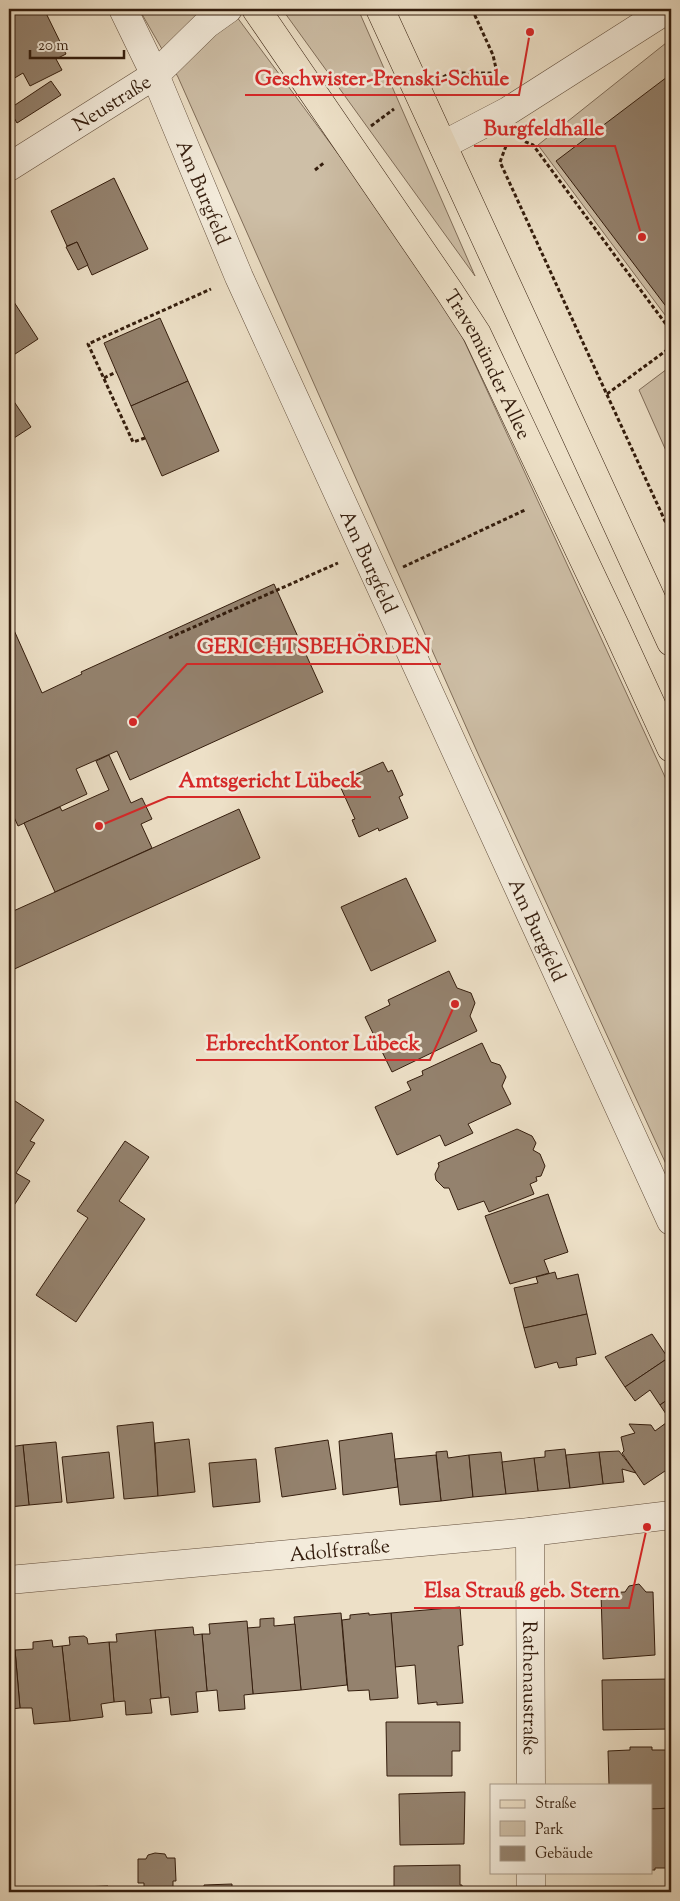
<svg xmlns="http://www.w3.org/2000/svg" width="680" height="1901" font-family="'Sorts Mill Goudy',serif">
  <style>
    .green { fill: #cebfa7; stroke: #816e5a }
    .building { fill: #94826e; stroke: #341d0d }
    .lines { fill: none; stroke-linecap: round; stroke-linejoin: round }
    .minor-casing { stroke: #624e3c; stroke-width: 29 }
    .major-casing { stroke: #341d0d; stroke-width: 29 }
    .path { stroke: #341d0d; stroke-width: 3; stroke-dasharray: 4 2.5; stroke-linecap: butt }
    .minor { stroke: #f3ebdb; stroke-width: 28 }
    .major { stroke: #ede0c7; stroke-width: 28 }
    .labels { text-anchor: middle; stroke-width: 5; stroke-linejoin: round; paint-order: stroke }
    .street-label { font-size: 20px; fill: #341d0d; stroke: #f3ebdb }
    .leader { fill: none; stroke: #d62828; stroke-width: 2 }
    .callout-dot { fill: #d62828; stroke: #f3ebdb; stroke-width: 2 }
    .callout-label { font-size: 21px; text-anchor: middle; font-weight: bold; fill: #d62828; stroke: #f3ebdb; stroke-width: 5; stroke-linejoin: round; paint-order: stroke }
  </style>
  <rect width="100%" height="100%" fill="#ede0c7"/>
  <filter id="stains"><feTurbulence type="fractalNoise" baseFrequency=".004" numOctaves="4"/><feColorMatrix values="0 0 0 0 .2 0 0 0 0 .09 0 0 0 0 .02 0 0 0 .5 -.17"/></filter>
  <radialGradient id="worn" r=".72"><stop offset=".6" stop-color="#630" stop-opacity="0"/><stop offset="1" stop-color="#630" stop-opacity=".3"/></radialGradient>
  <g class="green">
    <polygon points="139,9 231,9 444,297 671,790 671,1175 479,756 178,77"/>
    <polygon points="282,9 358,9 475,276"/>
    <polygon points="671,39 671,323 538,145"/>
    <polygon points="671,366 671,462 639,390"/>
  </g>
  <g class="building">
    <polygon points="9,9 44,9 66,54 56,59 62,70 30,86 23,73 13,79 9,70"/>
    <polygon points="671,74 671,313 556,161"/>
    <polygon points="51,81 61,95 17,123 9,109"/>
    <polygon points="114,178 148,249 92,275 77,242 67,246 51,211"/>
    <polygon points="77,242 88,265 78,270 66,247"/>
    <polygon points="12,299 38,339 9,358 9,302"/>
    <polygon points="160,318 188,381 131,406 104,343"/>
    <polygon points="188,381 219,451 162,476 131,406"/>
    <polygon points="9,394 31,427 14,438 9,430"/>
    <polygon points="274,584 323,692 130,780 117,751 76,769 87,794 18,826 9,806 9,619 42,693 82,674 81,672"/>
    <polygon points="109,755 131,803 142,798 152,819 141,824 152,848 55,892 24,823 60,807 62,811 109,790 96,761"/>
    <polygon points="383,762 388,772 392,770 403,795 399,797 408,818 379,831 378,828 359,837 352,820 355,819 340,786 355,778 354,775"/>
    <polygon points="239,809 260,858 10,971 9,913"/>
    <polygon points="406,878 436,941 371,971 341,907"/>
    <polygon points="449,971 457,988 471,993 475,1003 470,1016 477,1031 392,1072 365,1017 390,1005 388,1000"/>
    <polygon points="482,1043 491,1062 500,1065 506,1077 502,1086 511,1104 468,1124 473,1133 445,1146 440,1135 397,1155 375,1107 411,1090 407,1082 423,1075 422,1071"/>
    <polygon points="9,1097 44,1120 30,1141 35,1143 16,1173 30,1181 9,1213"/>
    <polygon points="517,1129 532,1136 536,1143 533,1150 540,1154 545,1166 541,1176 536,1177 537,1181 530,1184 534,1194 489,1212 484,1201 458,1210 449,1188 444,1188 436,1180 435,1174 439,1166 438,1163"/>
    <polygon points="125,1141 149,1157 119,1201 145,1219 76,1322 36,1295 88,1218 77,1211"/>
    <polygon points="548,1194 568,1252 544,1260 549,1273 510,1284 485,1216"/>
    <polygon points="555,1272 557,1279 578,1274 587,1314 524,1328 514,1288 538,1283 536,1277"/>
    <polygon points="587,1314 596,1354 576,1358 577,1365 559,1368 557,1362 535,1368 524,1328"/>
    <polygon points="652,1334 668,1358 625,1387 605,1357"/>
    <polygon points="671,1356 671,1397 660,1405 650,1390 635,1401 625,1387"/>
    <polygon points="671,1397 671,1467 644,1485 622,1453 624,1451 621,1437 635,1433 629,1424 651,1425 655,1431 670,1420 660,1405"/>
    <polygon points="153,1422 158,1496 124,1499 117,1426"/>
    <polygon points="392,1433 398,1487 343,1495 339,1441"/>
    <polygon points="189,1439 195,1492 158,1496 155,1443"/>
    <polygon points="328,1440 336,1489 282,1497 275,1448"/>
    <polygon points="56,1442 62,1502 29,1505 23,1445"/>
    <polygon points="23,1445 29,1505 9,1507 9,1447"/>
    <polygon points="565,1449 570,1488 538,1491 534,1458 545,1457 545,1451"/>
    <polygon points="447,1451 448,1458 469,1455 473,1497 441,1501 436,1452"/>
    <polygon points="619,1451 636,1473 622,1469 624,1482 603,1484 599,1452"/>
    <polygon points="109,1452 114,1498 67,1503 62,1457"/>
    <polygon points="501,1452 506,1494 473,1497 469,1455"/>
    <polygon points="599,1452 603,1484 570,1488 566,1455"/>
    <polygon points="436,1455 441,1501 400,1505 395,1459"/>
    <polygon points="534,1458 538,1491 506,1494 502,1462"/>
    <polygon points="256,1459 260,1502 213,1507 209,1463"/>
    <polygon points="639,1584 646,1592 653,1592 655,1655 603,1659 601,1593 625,1592 629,1586"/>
    <polygon points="460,1607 463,1645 458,1646 463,1703 437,1705 437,1702 418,1704 415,1665 395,1667 391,1613"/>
    <polygon points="341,1613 347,1685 301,1690 294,1617"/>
    <polygon points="369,1613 369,1615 391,1613 398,1698 370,1700 369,1690 348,1691 342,1620 350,1619 350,1615"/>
    <polygon points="274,1618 274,1626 295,1624 301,1690 253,1694 247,1628 260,1627 260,1619"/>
    <polygon points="247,1621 253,1694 244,1695 245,1709 219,1711 217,1690 207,1691 202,1634 210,1634 209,1624"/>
    <polygon points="193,1627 194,1635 202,1634 207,1691 196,1692 198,1712 171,1715 169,1697 161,1698 155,1630"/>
    <polygon points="155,1630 161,1698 150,1699 152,1713 126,1715 125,1701 114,1702 109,1642 117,1642 116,1634"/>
    <polygon points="84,1636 87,1638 88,1644 109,1642 114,1702 101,1704 103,1717 70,1721 62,1646 70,1645 69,1637"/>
    <polygon points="52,1640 53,1647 62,1646 70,1721 34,1724 32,1708 20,1708 15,1650 33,1649 33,1642"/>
    <polygon points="15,1650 20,1708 11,1709 12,1728 9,1728 9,1651"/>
    <polygon points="671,1679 671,1729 603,1730 602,1680"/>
    <polygon points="386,1722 460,1722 460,1751 452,1751 452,1776 387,1776"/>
    <polygon points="630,1747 652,1747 652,1750 671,1750 671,1808 651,1809 651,1785 609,1785 608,1751 630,1750"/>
    <polygon points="465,1792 464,1844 400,1845 399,1794"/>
    <polygon points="671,1808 671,1868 655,1868 655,1870 651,1870 651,1809"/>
    <polygon points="155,1853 165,1854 167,1858 175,1858 176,1881 173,1881 173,1892 144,1892 144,1883 138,1883 138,1859 146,1859 148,1855"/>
    <polygon points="460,1865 460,1885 462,1885 463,1892 394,1892 394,1866"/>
    <polygon points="232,1884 232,1892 204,1892 204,1885"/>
    <polygon points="108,1886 108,1892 81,1892 81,1887"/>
    <polygon points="671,1887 671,1892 608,1892 608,1888"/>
  </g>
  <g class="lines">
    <defs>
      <g id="minor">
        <path id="s1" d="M123,9L155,75L239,277L671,1221"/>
        <polyline points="443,145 508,111 668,9"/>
        <path id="s2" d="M9,167L155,75L207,24L228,9"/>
        <path id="s3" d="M530,1532L531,1785"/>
        <path id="s4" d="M9,1580L530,1532L671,1515"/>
        <polyline points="531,1872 531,1892"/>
      </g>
      <g id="major">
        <path id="s5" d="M256,9L449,291L477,334L616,628L671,748"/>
        <polyline points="380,9 671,642"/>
      </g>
    </defs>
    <use href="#minor" class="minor-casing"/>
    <use href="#major" class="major-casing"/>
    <g class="path">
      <polyline points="472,9 493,55 499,82"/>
      <polyline points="443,77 451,73 497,73"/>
      <polyline points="371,126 394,109"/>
      <polyline points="519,139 533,145 671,331"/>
      <polyline points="506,146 500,162 671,534"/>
      <polyline points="315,170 325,162"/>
      <polyline points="104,378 116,372"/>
      <polyline points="607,394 671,347"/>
      <polyline points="145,438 133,442 88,344 211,289"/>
      <polyline points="403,567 525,510"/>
      <polyline points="169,638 338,563"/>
    </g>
    <use href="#minor" class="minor"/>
    <use href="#major" class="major"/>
  </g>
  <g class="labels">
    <g class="street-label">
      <text dy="7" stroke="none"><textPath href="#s2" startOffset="121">Neustraße</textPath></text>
      <text dy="7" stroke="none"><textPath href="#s1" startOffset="200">Am Burgfeld</textPath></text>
      <text dy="7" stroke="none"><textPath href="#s5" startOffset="425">Travemünder Allee</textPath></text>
      <text dy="7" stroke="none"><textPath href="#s1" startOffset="605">Am Burgfeld</textPath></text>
      <text dy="7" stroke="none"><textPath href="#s1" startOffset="1010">Am Burgfeld</textPath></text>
      <text dy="7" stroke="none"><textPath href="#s4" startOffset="332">Adolfstraße</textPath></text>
      <text dy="7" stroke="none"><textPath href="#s3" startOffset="156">Rathenaustraße</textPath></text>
    </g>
  </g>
  <path class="leader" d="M530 32L519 95H245M642 237L615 146H474M133 722L187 664H441M99 826L168 797H371M455 1004L430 1060H196M647 1527L629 1608H414"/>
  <g class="callout-dot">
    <circle cx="530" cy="32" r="5"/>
    <circle cx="642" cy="237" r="5"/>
    <circle cx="133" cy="722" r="5"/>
    <circle cx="99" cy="826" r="5"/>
    <circle cx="455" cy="1004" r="5"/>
    <circle cx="647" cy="1527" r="5"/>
  </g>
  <g class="callout-label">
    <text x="382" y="85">Geschwister-Prenski-Schule</text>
    <text x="544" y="135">Burgfeldhalle</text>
    <text x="314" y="653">GERICHTSBEHÖRDEN</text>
    <text x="270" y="787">Amtsgericht Lübeck</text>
    <text x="313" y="1050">ErbrechtKontor Lübeck</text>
    <text x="522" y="1597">Elsa Strauß geb. Stern</text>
  </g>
  <rect width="680" height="1901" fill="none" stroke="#ede0c7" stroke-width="30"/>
  <rect x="10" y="10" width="660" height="1881" fill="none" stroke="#341d0d" stroke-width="2.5"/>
  <rect x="15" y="15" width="650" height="1871" fill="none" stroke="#341d0d"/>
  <rect x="490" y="1784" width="162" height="90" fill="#f3ebdb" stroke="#a79989"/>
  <rect x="500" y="1800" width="25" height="8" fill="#ede0c7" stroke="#a79989"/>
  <text x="535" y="1808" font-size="15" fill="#341d0d">Straße</text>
  <rect x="500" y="1821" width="25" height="15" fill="#cebfa7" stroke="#a79989"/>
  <text x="535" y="1834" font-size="15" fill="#341d0d">Park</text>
  <rect x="500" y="1846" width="25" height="15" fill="#94826e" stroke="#a79989"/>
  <text x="535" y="1858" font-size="15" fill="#341d0d">Gebäude</text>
  <path d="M30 50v8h94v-8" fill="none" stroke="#341d0d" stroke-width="2.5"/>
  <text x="38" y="50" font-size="15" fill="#341d0d" stroke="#f3ebdb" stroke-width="4" paint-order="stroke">20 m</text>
  <rect width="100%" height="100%" filter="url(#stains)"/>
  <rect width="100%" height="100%" fill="url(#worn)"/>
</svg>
